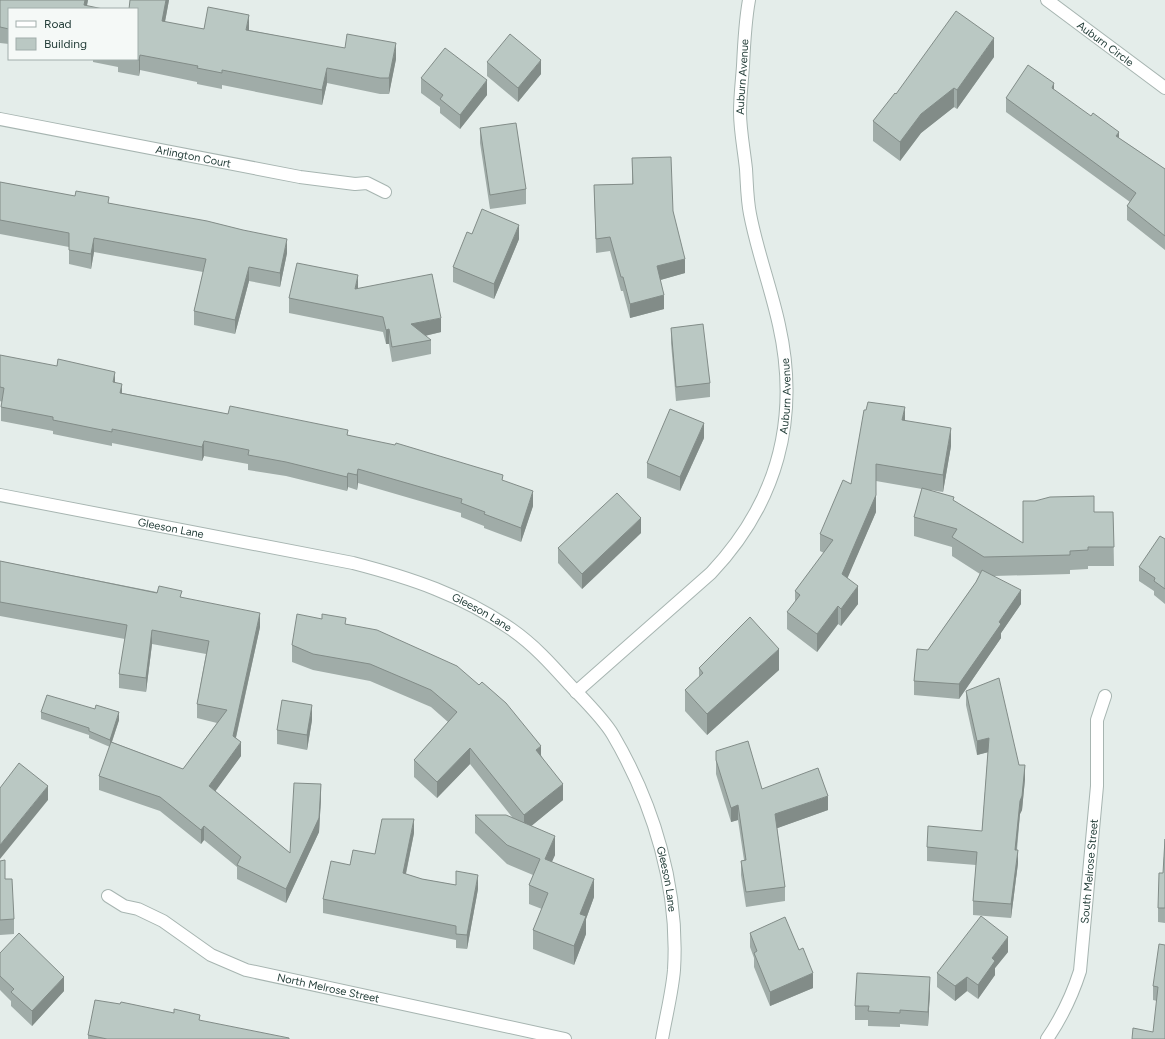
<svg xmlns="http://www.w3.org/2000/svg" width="1165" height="1039" font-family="Figtree,sans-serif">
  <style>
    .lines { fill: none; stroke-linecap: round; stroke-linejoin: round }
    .street-casing { stroke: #a7b5b1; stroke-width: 14 }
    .street { stroke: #fff; stroke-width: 12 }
    .wall { fill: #a0aca8 }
    .shaded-wall { fill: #828c88 }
    .building { fill: #bac8c3; stroke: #828c88 }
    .labels { text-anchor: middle; stroke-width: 3.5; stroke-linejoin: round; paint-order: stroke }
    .street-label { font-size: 11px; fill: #243e39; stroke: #f5f9f7 }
  </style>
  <rect width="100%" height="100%" fill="#e4edea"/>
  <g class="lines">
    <defs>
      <g id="street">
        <path id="s1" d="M1047,0L1165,88"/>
        <path id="s2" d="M0,119L300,177L355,184L367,183L385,192"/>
        <path id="s3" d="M0,495L353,563C411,578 462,595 511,629C534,645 551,664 569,684C583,699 603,718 613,735C654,805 679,888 674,970C672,993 666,1016 662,1039"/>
        <path id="s4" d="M576,692L711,573C777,503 800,419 779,325C771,288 757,251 750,214C747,199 747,184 746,169C744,150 740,130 740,112C740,96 742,81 743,66C744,44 745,22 749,0"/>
        <path id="s5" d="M108,896L124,906L138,909L163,921L211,955L246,970L565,1039"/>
        <path id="s6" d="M1047,1039C1062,1017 1072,996 1080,971L1097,786V720L1105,696"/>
      </g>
    </defs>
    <use href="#street" class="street-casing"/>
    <use href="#street" class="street"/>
  </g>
  <g class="wall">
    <polygon points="0,0 88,0 87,6 9,9 9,44 0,43"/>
    <polygon points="130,0 169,0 165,22 204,29 249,30 396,59 389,94 380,94 327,83 322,105 222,85 222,89 197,84 197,82 140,70 139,76 118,72 118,67 93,62 93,60 90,59 137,59"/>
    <polygon points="994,57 957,109 954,107 921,133 900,161 873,141 873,121 896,94"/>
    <polygon points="487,62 541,74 518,102 487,76"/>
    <polygon points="421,78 487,95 460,129 440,113 440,107 421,93"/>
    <polygon points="1054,90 1119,138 1165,169 1165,250 1127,220 1127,206 1130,202 1006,112 1006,98"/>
    <polygon points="480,128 526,189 526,204 490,209 480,143"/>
    <polygon points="632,158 673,211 685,273 660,280 664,309 630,318 623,291 621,291 610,251 596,253 594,185 632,184"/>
    <polygon points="0,182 109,203 287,253 280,287 249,281 235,334 194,325 194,311 203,272 94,252 91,269 69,264 69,247 0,234"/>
    <polygon points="472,234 519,239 494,299 453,282 453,267"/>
    <polygon points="358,289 441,332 425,336 431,340 431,354 392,362 389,344 386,344 383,332 289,313 289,298"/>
    <polygon points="671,328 710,383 710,397 676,401 671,343"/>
    <polygon points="0,355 115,383 122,393 228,414 348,435 503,481 533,506 521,542 484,528 484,526 461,517 461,513 358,483 357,490 348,487 347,491 286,476 248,470 248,464 204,456 202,461 112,443 112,446 53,434 53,431 1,421 1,407 2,402 0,401"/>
    <polygon points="905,421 951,446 943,492 930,490 954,501 1023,543 1094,512 1113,512 1114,566 1088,566 1088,569 1070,570 1070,574 994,576 1021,604 1001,633 1001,638 959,699 914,695 914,681 928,650 976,582 980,574 952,556 952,547 914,536 914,517 922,489 876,481 876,512 847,578 858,604 841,626 838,624 817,652 787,629 787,612 795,602 795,591 824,553 820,551 820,534 851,484"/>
    <polygon points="704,438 680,491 647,478 647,463"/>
    <polygon points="641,533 582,589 558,563 558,548"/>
    <polygon points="1165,539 1165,604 1154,595 1154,591 1139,581 1139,567"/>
    <polygon points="0,561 182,597 260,627 236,738 241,756 215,791 290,853 321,798 319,832 286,903 237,879 237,867 204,840 201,844 160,811 99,790 99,776 110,747 89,738 89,735 41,719 41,712 119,720 112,742 183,769 217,723 197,718 197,704 206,654 152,644 146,692 119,688 119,674 125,639 0,616"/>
    <polygon points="346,624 541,755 563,800 531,826 555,855 551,862 594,897 586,919 586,934 574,965 533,949 533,930 542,909 529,904 529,885 533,875 507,864 475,833 475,815 512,817 470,764 437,798 414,777 414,760 448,722 431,707 370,681 313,670 292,662 292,645"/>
    <polygon points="699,668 779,670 707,735 685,711 685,690 699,677"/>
    <polygon points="966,691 1019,765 1025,779 1022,810 1020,814 1017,850 1018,863 1011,918 973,915 973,901 976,865 927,861 927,847 982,831 988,752 977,755 966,705"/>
    <polygon points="312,720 307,750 277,744 277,730"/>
    <polygon points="716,751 762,789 828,810 777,828 785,887 785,901 746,907 741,875 741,861 744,860 738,820 731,822 716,774"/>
    <polygon points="414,833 406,874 422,879 478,889 467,949 456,948 456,940 323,913 323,899 350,865 375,854"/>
    <polygon points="1165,839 1165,923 1158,922 1158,908 1163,873"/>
    <polygon points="0,861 14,919 14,934 0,935"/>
    <polygon points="750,933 813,988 770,1006 754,967 754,958 750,947"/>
    <polygon points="1165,945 1157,1001 1153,1000 1153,986"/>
    <polygon points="1008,952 995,968 995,975 978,999 967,991 955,1001 937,987 937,973"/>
    <polygon points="0,953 64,991 32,1026 11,1006 11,1001 0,990"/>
    <polygon points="930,991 928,1026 900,1024 900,1027 868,1026 868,1020 855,1020 855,1006"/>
    <polygon points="120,1004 200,1021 289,1039 88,1039 88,1035"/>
  </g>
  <g class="shaded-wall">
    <polygon points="85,0 88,0 86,9 84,5"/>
    <polygon points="166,0 169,0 162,37 162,21"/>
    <polygon points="249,15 249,31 246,30"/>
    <polygon points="994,38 994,57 957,109 957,90"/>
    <polygon points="396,43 396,59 389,94 389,78"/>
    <polygon points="140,55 140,70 139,76 139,60"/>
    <polygon points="541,60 541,74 518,102 518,88"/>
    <polygon points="327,68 327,83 322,105 322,90"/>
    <polygon points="487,80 487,95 460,129 460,115"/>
    <polygon points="1054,83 1054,98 1052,88"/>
    <polygon points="954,88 954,107 921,133 900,161 900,142 921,114"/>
    <polygon points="1119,132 1119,146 1116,136"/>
    <polygon points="519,225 519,239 494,299 494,284"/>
    <polygon points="94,238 94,252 91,269 91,254"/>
    <polygon points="287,239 287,253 280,287 280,273"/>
    <polygon points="685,259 685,273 657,281 657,266"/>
    <polygon points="249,267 249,281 235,334 235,320"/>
    <polygon points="358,275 358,289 355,289"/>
    <polygon points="664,295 664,309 630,318 630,304"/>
    <polygon points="441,318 441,332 411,339 411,324"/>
    <polygon points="389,329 389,344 386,344 386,330"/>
    <polygon points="115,372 115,386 113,382"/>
    <polygon points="122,384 122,398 120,393"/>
    <polygon points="905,407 905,424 902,420"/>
    <polygon points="704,423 704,438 680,491 680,477"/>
    <polygon points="951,428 951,446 943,492 943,475"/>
    <polygon points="204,441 204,456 202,461 202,447"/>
    <polygon points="358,469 358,483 357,490 357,475"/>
    <polygon points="348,473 348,487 347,491 347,477"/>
    <polygon points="533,491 533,506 521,542 521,528"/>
    <polygon points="876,495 876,512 842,591 842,574"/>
    <polygon points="641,518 641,533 582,589 582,574"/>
    <polygon points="858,586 858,604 841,626 841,609"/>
    <polygon points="1021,590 1021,604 1001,633 1001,638 959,699 959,684 999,622"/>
    <polygon points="838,606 838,624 817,652 817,634"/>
    <polygon points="260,613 260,627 233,750 233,736"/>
    <polygon points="152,630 152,644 146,692 146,678"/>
    <polygon points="779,649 779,670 707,735 707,714"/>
    <polygon points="312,705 312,720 307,750 307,735"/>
    <polygon points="119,712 119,720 110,747 110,740"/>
    <polygon points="989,738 989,752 977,755 977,741"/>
    <polygon points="241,742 241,756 209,800 209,786"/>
    <polygon points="541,746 541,762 536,750"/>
    <polygon points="470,748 470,764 437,798 437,782"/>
    <polygon points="1025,765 1025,779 1022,810 1020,814 1015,863 1015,850 1020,801"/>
    <polygon points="321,784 321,798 319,832 286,903 286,889"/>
    <polygon points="563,784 563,800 524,832 524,815"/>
    <polygon points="48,786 48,800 0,859 0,845"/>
    <polygon points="828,796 828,810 775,829 775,814"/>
    <polygon points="738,805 738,820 731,822 731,808"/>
    <polygon points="414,819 414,833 403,887 403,873"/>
    <polygon points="204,826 204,840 201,844 201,830"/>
    <polygon points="555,836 555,855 545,878 545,859"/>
    <polygon points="1018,850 1018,863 1011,918 1011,904"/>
    <polygon points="478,875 478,889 467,949 467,935"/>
    <polygon points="594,879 594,897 586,919 586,934 574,965 574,946 580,914"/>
    <polygon points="1008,937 1008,952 995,968 995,975 978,999 978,985 992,958"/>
    <polygon points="813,973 813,988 770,1006 770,992"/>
    <polygon points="64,977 64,991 32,1026 32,1011"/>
    <polygon points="930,977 930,991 928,1026 928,1012"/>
    <polygon points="967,977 967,991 955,1001 955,986"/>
  </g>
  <g class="building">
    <polygon points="0,0 85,0 84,5 103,9 9,9 9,29 0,27"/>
    <polygon points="130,0 166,0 162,21 204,29 208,7 249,15 246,30 345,48 347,34 396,43 389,78 380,78 327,68 322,90 222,70 222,73 197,68 198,66 140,55 139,60 131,59 137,59 137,9 129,9"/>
    <polygon points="956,11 994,38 957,90 954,88 921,114 900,142 873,121 895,93 896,94"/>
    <polygon points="510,34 541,60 518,88 487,62"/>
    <polygon points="445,48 487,80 460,115 440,99 443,95 421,78"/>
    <polygon points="1028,65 1054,83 1052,88 1091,116 1093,113 1119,132 1116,136 1165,169 1165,236 1127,206 1136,193 1006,98"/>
    <polygon points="516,123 526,189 490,195 480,128"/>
    <polygon points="671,157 673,211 685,259 657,266 664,295 630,304 623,277 621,277 610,237 596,239 594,185 633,184 632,158"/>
    <polygon points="0,182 75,196 76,191 109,197 108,203 207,221 243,230 287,239 280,273 249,267 235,320 194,311 206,259 94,238 91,254 69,250 69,233 0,220"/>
    <polygon points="482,209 519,225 494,284 453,267 467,232 472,234"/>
    <polygon points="297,263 358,275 355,289 432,274 441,318 411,324 431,340 392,347 389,329 386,330 383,317 289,298"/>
    <polygon points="703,324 710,383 676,387 671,328"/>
    <polygon points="0,355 57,366 58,359 115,372 113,382 122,384 120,393 228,414 230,406 348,430 347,435 395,445 396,443 503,475 502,480 533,491 521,528 484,514 485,512 461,503 462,499 358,469 357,475 348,473 347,477 286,462 248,455 249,450 204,441 202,447 112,429 112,432 53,420 53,417 1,407 4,388 0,387"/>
    <polygon points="868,402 905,407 902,420 951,428 943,475 876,464 876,495 842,574 858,586 841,609 838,606 817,634 787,612 800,595 795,591 833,540 820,534 843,480 851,484 864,410 866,410"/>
    <polygon points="670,409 704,423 680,477 647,463"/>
    <polygon points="922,488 954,497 953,500 1023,543 1023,501 1035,501 1050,497 1094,496 1094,512 1113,512 1114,547 1088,547 1088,550 1070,551 1070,555 984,557 952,537 957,529 914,517"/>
    <polygon points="617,493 641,518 582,574 558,548"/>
    <polygon points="1160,536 1165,539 1165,589 1154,581 1155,578 1139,567"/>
    <polygon points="0,561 157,593 159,586 182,591 180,597 260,613 233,736 241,742 209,786 290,853 294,783 321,784 319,818 286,889 237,865 241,857 204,826 201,830 160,797 99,776 111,742 183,769 227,710 197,704 209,641 152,630 146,678 119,674 127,625 0,602"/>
    <polygon points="982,570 1021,590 999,622 1001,624 959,684 914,681 917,649 928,650 976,582"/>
    <polygon points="297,614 322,619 322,614 346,618 345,624 377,630 457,666 479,685 482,682 506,703 541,746 536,750 563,784 524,815 470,748 437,782 414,760 457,712 431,690 370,664 313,654 292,645"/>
    <polygon points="750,617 779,649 707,714 685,690 703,673 699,668"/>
    <polygon points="999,678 1019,765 1025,765 1022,796 1020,801 1015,850 1018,850 1011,904 973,901 977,852 927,847 928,826 982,831 989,738 977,741 966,691"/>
    <polygon points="47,695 95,709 96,705 119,712 110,740 89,731 89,728 41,712"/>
    <polygon points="282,700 312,705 307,735 277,730"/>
    <polygon points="748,741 762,789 818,768 828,796 775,814 785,887 746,892 741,861 746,860 738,805 731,808 716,760 716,751"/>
    <polygon points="19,763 48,786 0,845 0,788"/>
    <polygon points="475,815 506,815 555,836 545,859 594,879 580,914 586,916 574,946 533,930 548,893 529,885 540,859 507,845"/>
    <polygon points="382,819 414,819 403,873 422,879 456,885 456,871 478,875 467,935 456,934 456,926 323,899 331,861 350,865 353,850 375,854"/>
    <polygon points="1165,839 1165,908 1158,908 1159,873 1163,873"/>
    <polygon points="5,860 5,879 12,879 14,919 0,920 0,861"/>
    <polygon points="981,916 1008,937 992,958 995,961 978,985 967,977 955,986 937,973"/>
    <polygon points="785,917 799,950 803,948 813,973 770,992 754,953 757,951 750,933"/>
    <polygon points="19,933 64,977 32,1011 11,992 14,989 0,976 0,953"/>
    <polygon points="1159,944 1165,945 1165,1039 1132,1039 1133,1028 1153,1032 1158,987 1153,986"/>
    <polygon points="857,973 930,977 928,1012 900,1010 900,1013 868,1011 869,1006 855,1006"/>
    <polygon points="95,1000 120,1004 121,1002 174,1013 174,1009 200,1015 199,1020 289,1038 289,1039 107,1039 88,1035"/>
  </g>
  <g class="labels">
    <g class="street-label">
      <text dy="4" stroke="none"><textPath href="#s1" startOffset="73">Auburn Circle</textPath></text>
      <text dy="4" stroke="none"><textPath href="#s4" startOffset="701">Auburn Avenue</textPath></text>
      <text dy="4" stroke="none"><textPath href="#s2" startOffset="197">Arlington Court</textPath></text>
      <text dy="4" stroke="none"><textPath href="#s4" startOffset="377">Auburn Avenue</textPath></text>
      <text dy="4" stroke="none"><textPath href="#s3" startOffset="174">Gleeson Lane</textPath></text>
      <text dy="4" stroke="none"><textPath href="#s3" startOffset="498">Gleeson Lane</textPath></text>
      <text dy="4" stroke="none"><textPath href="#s6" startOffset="176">South Melrose Street</textPath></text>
      <text dy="4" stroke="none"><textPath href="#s3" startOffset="834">Gleeson Lane</textPath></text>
      <text dy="4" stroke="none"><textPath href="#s5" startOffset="242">North Melrose Street</textPath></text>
    </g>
  </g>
  <rect x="8" y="8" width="130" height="52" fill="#f5f9f7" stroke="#a1aeab"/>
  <rect x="16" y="21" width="20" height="6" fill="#ffffff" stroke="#a1aeab"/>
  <text x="44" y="28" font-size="12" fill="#243e39">Road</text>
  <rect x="16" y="38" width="20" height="12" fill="#bac8c3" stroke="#a1aeab"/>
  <text x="44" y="48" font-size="12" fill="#243e39">Building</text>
</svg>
